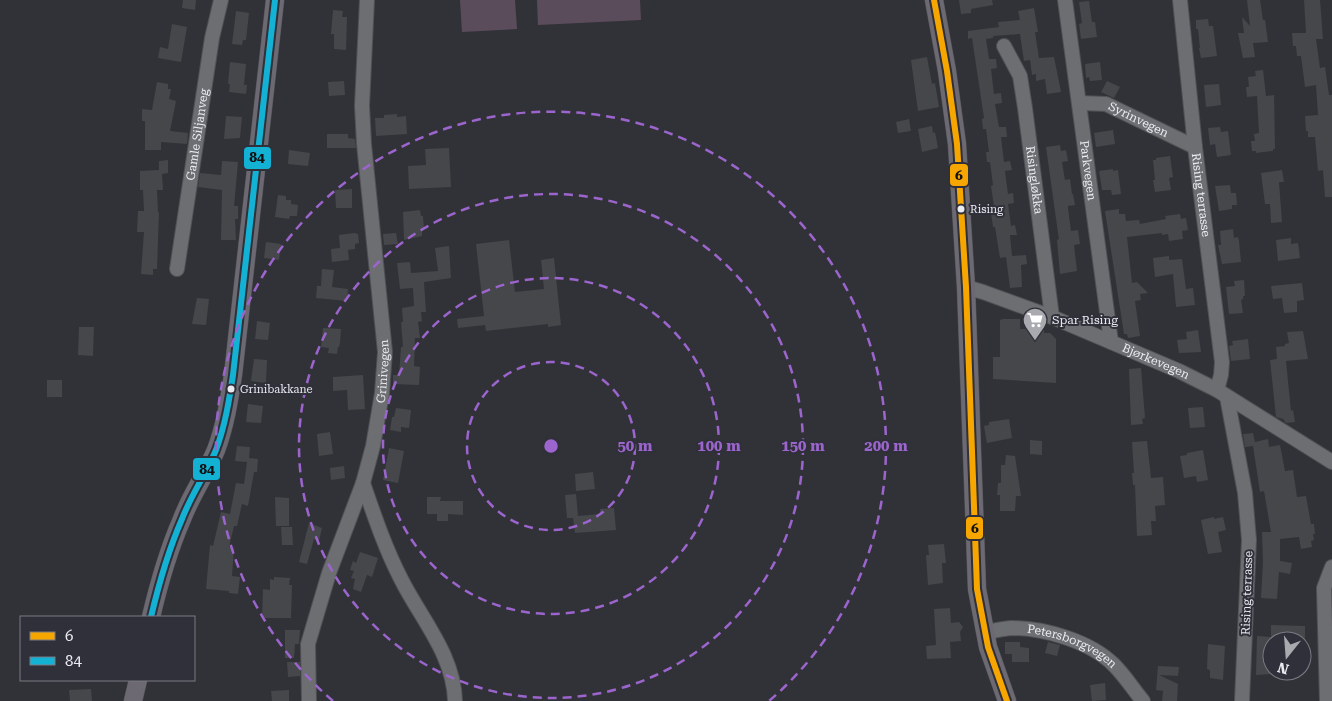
<svg xmlns="http://www.w3.org/2000/svg" width="1332" height="701" font-family="'Roboto Serif',serif">
  <style>
    .pitch { fill: #5b4c5c }
    .building { fill: #45474a }
    .lines { fill: none; stroke-linecap: round; stroke-linejoin: round }
    .minor-casing { stroke: #505155; stroke-width: 16 }
    .major-casing { stroke: #505155; stroke-width: 19 }
    .minor { stroke: #6d6e72; stroke-width: 14 }
    .major { stroke: #6c6972; stroke-width: 18 }
    .bus-1-casing { stroke: #2f3039; stroke-width: 10 }
    .bus-2-casing { stroke: #2f3039; stroke-width: 10 }
    .bus-1 { stroke: #f7a600; stroke-width: 6 }
    .bus-2 { stroke: #13b2d5; stroke-width: 6 }
    .ring { fill: none; stroke: #9c65ce; stroke-width: 2.5; stroke-dasharray: 9 6 }
    .bus-dot { fill: #eaebf1; stroke: #2f3039; stroke-width: 2 }
    .labels { text-anchor: middle; stroke-width: 4; stroke-linejoin: round; paint-order: stroke }
    .bus-label { font-size: 11px; fill: #eaebf1; stroke: #2f3039; text-anchor: start }
    .street-label { font-size: 12px; fill: #eaebf1; stroke: #2f3039 }
    .poi-label { font-size: 12px; fill: #eaebf1; stroke: #2f3039; text-anchor: start }
    .centre { fill: #9c65ce; stroke: #2f3039; stroke-width: 2.5 }
    .ring-label { font-size: 15px; text-anchor: middle; font-weight: bold; fill: #9c65ce; stroke: #2f3039; stroke-width: 4; stroke-linejoin: round; paint-order: stroke }
    .line-badge { stroke: #2f3039; stroke-width: 2 }
    .pale-badge-label { font-size: 14px; text-anchor: middle; font-weight: bold; fill: #111 }
  </style>
  <rect width="100%" height="100%" fill="#313237"/>
  <g class="pitch">
    <polygon points="460,0 515,0 517,29 462,32"/>
    <polygon points="537,0 640,0 641,20 538,25"/>
  </g>
  <g class="building">
    <polygon points="183,0 196,0 195,10 182,8"/>
    <polygon points="959,0 992,0 993,5 971,9 971,13 961,14"/>
    <polygon points="1247,0 1260,0 1263,20 1265,20 1268,42 1253,43 1255,57 1243,58 1238,33 1244,33 1242,17 1250,26"/>
    <polygon points="1304,0 1320,0 1323,39 1316,39 1320,68 1325,67 1329,95 1332,95 1332,197 1325,197 1323,170 1318,171 1315,137 1308,137 1308,131 1306,131 1305,116 1318,115 1316,85 1305,87 1301,56 1297,56 1296,46 1293,46 1292,33 1306,33"/>
    <polygon points="1089,1 1092,22 1095,22 1097,37 1081,39 1079,24 1082,23 1079,2"/>
    <polygon points="1034,8 1038,32 1035,32 1039,58 1054,57 1061,92 1047,94 1045,79 1036,81 1036,74 1032,75 1030,60 1024,61 1020,34 993,36 993,38 986,39 989,59 996,59 997,68 991,69 994,94 1001,93 1002,103 995,104 999,127 1006,127 1007,137 1001,137 1004,162 1010,161 1012,170 1005,171 1008,194 1013,193 1014,203 1008,204 1011,226 1015,225 1017,235 1010,235 1012,256 1026,255 1027,264 1021,265 1022,287 1010,288 1006,257 1000,258 995,227 993,227 991,213 995,213 991,186 993,185 990,162 987,162 986,152 989,152 986,129 983,129 982,119 984,118 972,38 968,39 968,31 999,27 998,22 1020,20 1018,11"/>
    <polygon points="333,10 343,11 342,17 347,17 346,50 334,49 334,34 331,34"/>
    <polygon points="236,11 249,13 246,40 243,40 242,45 232,44"/>
    <polygon points="1208,19 1209,26 1213,26 1217,56 1201,58 1199,48 1200,48 1198,29 1196,29 1196,20"/>
    <polygon points="172,24 187,27 181,62 158,58 160,47 168,49"/>
    <polygon points="927,57 932,84 935,83 939,107 918,111 911,60"/>
    <polygon points="230,62 246,64 244,85 247,85 246,94 229,92 230,84 228,84"/>
    <polygon points="1100,62 1102,80 1090,81 1089,77 1086,78 1085,64"/>
    <polygon points="1263,70 1266,96 1274,95 1275,149 1273,149 1273,151 1256,153 1256,151 1252,151 1251,141 1255,141 1254,134 1259,133 1257,96 1247,97 1246,87 1249,87 1248,77 1256,76 1255,71"/>
    <polygon points="344,81 345,95 329,96 328,82"/>
    <polygon points="1107,81 1120,87 1114,98 1101,92"/>
    <polygon points="157,82 168,84 168,89 171,89 169,99 176,101 170,131 188,133 187,144 161,142 161,150 145,150 145,121 142,121 142,109 152,110"/>
    <polygon points="1219,84 1221,105 1206,107 1204,85"/>
    <polygon points="397,114 397,117 406,116 407,134 376,136 375,118 384,118 384,115"/>
    <polygon points="226,116 242,117 240,138 224,139"/>
    <polygon points="909,119 911,131 898,133 896,122"/>
    <polygon points="932,126 933,133 935,132 938,148 922,152 918,129"/>
    <polygon points="1220,127 1221,132 1228,131 1231,155 1217,157 1215,144 1210,145 1208,128"/>
    <polygon points="1113,130 1115,144 1096,147 1094,133"/>
    <polygon points="327,134 348,134 348,138 355,139 356,148 327,148"/>
    <polygon points="1060,145 1061,151 1066,150 1068,161 1062,162 1065,180 1070,179 1072,194 1073,194 1075,205 1068,206 1068,208 1071,231 1078,230 1080,244 1074,245 1077,271 1060,274 1057,240 1059,239 1058,233 1046,147"/>
    <polygon points="449,148 451,187 409,189 408,166 426,165 425,149"/>
    <polygon points="289,150 310,153 308,166 288,164"/>
    <polygon points="1170,156 1173,177 1169,178 1171,190 1155,192 1153,180 1155,180 1153,160 1156,160 1156,158"/>
    <polygon points="168,160 168,173 162,174 163,190 157,190 158,212 159,212 157,269 153,269 153,275 141,274 144,232 137,232 138,211 144,211 143,190 140,190 140,171 159,170 159,161"/>
    <polygon points="222,161 238,162 234,206 238,206 238,219 235,219 236,240 221,240 222,190 198,187 200,173 221,175"/>
    <polygon points="1113,169 1113,171 1118,170 1121,194 1112,195 1111,190 1102,190 1099,171"/>
    <polygon points="1282,170 1284,182 1279,182 1282,222 1271,223 1270,204 1265,204 1261,173"/>
    <polygon points="1230,185 1231,193 1236,193 1237,205 1232,205 1232,209 1219,211 1215,186"/>
    <polygon points="352,189 352,208 336,208 335,190"/>
    <polygon points="278,195 286,196 286,200 291,200 291,204 298,205 297,216 290,216 289,219 275,217"/>
    <polygon points="1119,209 1119,214 1125,214 1126,221 1139,220 1140,224 1166,219 1165,216 1180,214 1181,219 1186,218 1188,230 1182,231 1183,239 1169,241 1168,234 1162,235 1162,233 1127,237 1132,283 1137,282 1148,293 1140,294 1141,300 1135,301 1140,336 1128,338 1127,334 1124,334 1105,211"/>
    <polygon points="420,210 421,216 423,216 424,229 422,229 422,236 404,240 403,212"/>
    <polygon points="1233,229 1234,238 1238,237 1239,241 1241,262 1222,264 1218,245 1221,245 1220,231"/>
    <polygon points="354,233 358,234 359,243 355,244 355,249 348,250 349,260 332,262 331,249 340,248 339,235"/>
    <polygon points="396,233 398,244 384,245 383,234"/>
    <polygon points="1291,238 1291,244 1298,243 1300,258 1278,261 1276,240"/>
    <polygon points="509,240 515,292 544,289 541,260 554,258 561,325 548,327 548,324 486,331 485,325 458,328 457,319 484,316 476,244"/>
    <polygon points="266,242 281,244 279,260 264,258"/>
    <polygon points="449,246 451,278 424,282 426,312 421,312 422,321 418,322 420,338 415,338 414,366 420,367 419,385 393,384 393,375 399,375 401,347 403,347 401,322 403,322 402,308 414,306 413,288 400,289 397,263 410,262 411,273 438,271 435,248"/>
    <polygon points="1169,256 1169,260 1182,259 1186,289 1193,288 1195,305 1176,307 1173,274 1155,277 1153,258"/>
    <polygon points="322,269 334,270 332,287 348,289 347,301 316,298 317,286 321,286"/>
    <polygon points="1244,280 1245,296 1243,296 1243,299 1241,300 1243,313 1229,314 1226,287 1235,286 1234,281"/>
    <polygon points="1302,283 1304,300 1297,301 1297,312 1284,313 1282,298 1273,299 1271,286"/>
    <polygon points="197,298 209,299 206,325 192,324"/>
    <polygon points="1003,319 1020,319 1020,329 1044,329 1044,333 1050,333 1056,339 1056,383 993,379 993,357 1000,357 1000,320"/>
    <polygon points="257,321 270,323 268,340 255,339"/>
    <polygon points="79,327 94,327 93,356 78,355"/>
    <polygon points="323,328 341,329 340,343 339,347 338,347 337,354 328,353 329,348 321,347"/>
    <polygon points="1198,330 1201,352 1179,353 1177,340 1187,339 1186,332"/>
    <polygon points="1303,331 1308,359 1286,361 1291,411 1293,410 1295,422 1286,423 1283,419 1276,417 1270,360 1277,359 1276,347 1285,346 1285,344 1289,343 1287,332"/>
    <polygon points="1248,339 1250,359 1231,361 1229,346 1233,345 1232,341"/>
    <polygon points="254,359 267,360 266,383 251,381"/>
    <polygon points="1141,368 1145,418 1142,419 1143,424 1131,425 1129,369"/>
    <polygon points="363,375 365,409 348,410 347,390 333,391 333,377"/>
    <rect x="47" y="380" width="15" height="17"/>
    <polygon points="248,404 263,406 261,423 246,422"/>
    <polygon points="1203,407 1205,427 1190,428 1188,408"/>
    <polygon points="396,408 411,410 409,428 401,427 401,432 390,430 392,417 394,417"/>
    <polygon points="1009,419 1012,438 987,443 984,426 989,425 989,422"/>
    <polygon points="330,432 333,454 319,456 317,434"/>
    <polygon points="1253,433 1255,442 1268,439 1269,447 1280,445 1285,471 1293,470 1297,497 1306,496 1311,524 1314,524 1315,534 1313,534 1314,540 1311,541 1312,547 1301,549 1299,537 1280,539 1280,561 1292,563 1290,574 1279,572 1277,599 1261,598 1263,562 1262,532 1271,532 1264,491 1260,492 1253,446 1245,447 1243,434"/>
    <polygon points="1030,440 1042,441 1042,455 1030,454"/>
    <polygon points="1147,441 1151,478 1163,477 1165,505 1155,506 1156,521 1151,521 1152,535 1137,536 1135,485 1133,485 1132,473 1134,473 1132,442"/>
    <polygon points="237,446 250,447 249,458 258,459 257,472 254,472 248,506 242,504 237,526 234,526 229,547 234,548 232,576 240,577 238,594 229,593 229,591 206,589 210,545 213,546 221,512 230,514 236,483 244,484 247,462 235,461"/>
    <polygon points="389,448 404,451 398,483 383,480"/>
    <polygon points="1203,450 1208,480 1197,482 1196,476 1184,478 1180,456 1187,455 1187,453"/>
    <polygon points="1006,455 1015,456 1021,496 1016,496 1015,511 1000,511 1000,495 997,495 998,483 1001,483 1001,465 1005,465"/>
    <polygon points="344,466 345,478 331,480 330,468"/>
    <polygon points="593,472 595,489 576,491 575,474"/>
    <polygon points="576,494 578,516 600,514 600,509 614,508 616,530 575,533 573,518 567,518 565,495"/>
    <polygon points="275,497 289,498 289,526 276,526"/>
    <polygon points="427,497 441,497 440,501 463,501 463,515 448,514 448,521 437,521 437,514 427,514"/>
    <polygon points="1214,517 1214,519 1223,517 1226,530 1218,532 1222,552 1208,554 1201,520"/>
    <polygon points="309,523 322,528 319,541 314,539 307,564 299,562"/>
    <polygon points="281,527 292,527 293,545 282,545"/>
    <polygon points="944,544 946,563 942,563 943,583 928,585 926,555 929,555 928,545"/>
    <polygon points="360,552 378,558 372,577 367,575 361,592 353,589 355,579 351,578 354,571 350,570 353,561 356,563"/>
    <polygon points="274,577 290,578 289,585 292,585 291,618 262,618 263,589 270,590 270,579 274,580"/>
    <polygon points="950,608 951,623 959,622 963,627 960,632 961,641 950,642 951,658 927,659 926,646 936,645 934,609"/>
    <polygon points="1271,625 1305,626 1305,641 1272,641 1272,674 1256,675 1257,636 1271,637"/>
    <polygon points="285,630 300,630 299,644 295,644 294,658 285,658"/>
    <polygon points="1005,642 1020,642 1020,647 1029,648 1029,662 1012,662 1012,654 1005,654"/>
    <polygon points="1048,642 1060,645 1057,656 1045,653"/>
    <polygon points="1208,644 1225,646 1223,680 1210,678 1210,670 1207,669"/>
    <polygon points="287,662 300,662 300,676 288,677"/>
    <polygon points="1158,666 1179,667 1178,676 1159,675 1178,684 1177,701 1162,701 1163,691 1156,690"/>
    <polygon points="1105,683 1106,700 1092,701 1090,685"/>
    <polygon points="91,689 92,701 70,701 69,690"/>
    <polygon points="289,690 289,701 272,701 271,691"/>
  </g>
  <g class="lines">
    <defs>
      <g id="minor">
        <path id="s1" d="M1065,0L1111,342"/>
        <path id="s2" d="M1180,0L1195,147L1222,362L1221,375L1217,390"/>
        <path id="s3" d="M1004,46L1020,76L1025,108L1052,317"/>
        <path id="s4" d="M1080,103L1106,104L1195,147"/>
        <path id="s5" d="M177,269L212,38L221,0"/>
        <path id="s6" d="M966,287L983,292L1052,317L1179,371L1217,390L1332,462"/>
        <polyline points="1227,397 1245,493 1249,540 1242,701"/>
        <path d="M363,483C374,515 385,548 401,579C421,619 454,655 455,701"/>
        <path id="s7" d="M984,632C993,631 1002,629 1011,628C1044,628 1090,641 1114,665C1125,676 1133,689 1143,701"/>
        <path id="s8" d="M309,701L308,644L329,573L363,483L373,446L382,393L385,352L364,144L362,106L367,0"/>
        <polyline points="1327,701 1324,588 1332,567"/>
      </g>
      <g id="major">
        <polyline points="934,0 947,71 957,144 966,287 977,589 988,647 1007,701"/>
        <path d="M151,617C159,583 168,551 182,519C191,495 206,474 216,450C225,426 229,401 233,375L275,0"/>
        <polyline points="133,701 138,680"/>
      </g>
    </defs>
    <use href="#minor" class="minor-casing"/>
    <use href="#major" class="major-casing"/>
    <use href="#minor" class="minor"/>
    <use href="#major" class="major"/>
    <defs>
      <polyline id="bus-1" points="934,0 947,71 957,144 966,287 977,589 988,647 1007,701"/>
      <path id="bus-2" d="M151,617C159,583 168,551 182,519C191,495 206,474 216,450C225,426 229,401 233,375L275,0"/>
    </defs>
    <use href="#bus-1" class="bus-1-casing"/>
    <use href="#bus-2" class="bus-2-casing"/>
    <use href="#bus-1" class="bus-1"/>
    <use href="#bus-2" class="bus-2"/>
  </g>
  <g class="ring">
    <circle cx="551" cy="446" r="84"/>
    <circle cx="551" cy="446" r="168"/>
    <circle cx="551" cy="446" r="252"/>
    <path d="M333 701A335 335 0 1 1 769 701"/>
  </g>
  <defs>
    <symbol id="supermarket-pin" viewBox="-11 -11 22 30"><path d="M0 17L-7.5 6A9.5 9.5 0 1 1 7.5 6Z" fill="#a9aab0" stroke="#2f3039"/><path d="M-6-5.5h2.5l.6 2H6L4.5 2H-2.5L-4.4-4H-6ZM-1.5 3.2a1.3 1.3 0 1 0 .1 0ZM3 3.2a1.3 1.3 0 1 0 .1 0Z" fill="#fff"/></symbol>
  </defs>
  <g fill-rule="evenodd">
    <use href="#supermarket-pin" x="1021" y="306" width="28" height="38"/>
  </g>
  <g class="bus-dot">
    <circle cx="961" cy="209" r="4.5"/>
    <circle cx="231" cy="389" r="4.5"/>
  </g>
  <g class="labels">
    <g class="bus-label">
      <text x="970" y="213">Rising</text>
      <text x="240" y="393">Grinibakkane</text>
    </g>
    <g class="street-label">
      <text dy="4" stroke="none"><textPath href="#s4" startOffset="62">Syrinvegen</textPath></text>
      <text dy="4" stroke="none"><textPath href="#s5" startOffset="136">Gamle Siljanveg</textPath></text>
      <text dy="4" stroke="none"><textPath href="#s1" startOffset="172">Parkvegen</textPath></text>
      <text dy="4" stroke="none"><textPath href="#s3" startOffset="139">Risingløkka</textPath></text>
      <text dy="4" stroke="none"><textPath href="#s2" startOffset="196">Rising terrasse</textPath></text>
      <text dy="4" stroke="none"><textPath href="#s6" startOffset="204">Bjørkevegen</textPath></text>
      <text dy="4" stroke="none"><textPath href="#s8" startOffset="341">Grinivegen</textPath></text>
      <text transform="translate(1247 593) rotate(-88)" y="4">Rising terrasse</text>
      <text dy="4" stroke="none"><textPath href="#s7" startOffset="92">Petersborgvegen</textPath></text>
    </g>
    <g class="poi-label">
      <text x="1052" y="324">Spar Rising</text>
    </g>
  </g>
  <circle cx="551" cy="446" r="8" class="centre"/>
  <g class="ring-label">
    <text x="635" y="451">50 m</text>
    <text x="719" y="451">100 m</text>
    <text x="803" y="451">150 m</text>
    <text x="886" y="451">200 m</text>
  </g>
  <g class="line-badge">
    <rect x="243" y="146" width="29" height="24" rx="5" fill="#13b2d5"/>
    <rect x="949" y="163" width="20" height="24" rx="5" fill="#f7a600"/>
    <rect x="192" y="457" width="29" height="24" rx="5" fill="#13b2d5"/>
    <rect x="965" y="516" width="19" height="24" rx="5" fill="#f7a600"/>
  </g>
  <g class="pale-badge-label">
    <text x="257" y="162">84</text>
    <text x="959" y="180">6</text>
    <text x="207" y="474">84</text>
    <text x="975" y="533">6</text>
  </g>
  <rect x="20" y="616" width="175" height="65" fill="#2f3039" stroke="#7a7b83"/>
  <rect x="30" y="632" width="25" height="8" fill="#f7a600" stroke="#7a7b83"/>
  <text x="65" y="641" font-size="15" fill="#eaebf1">6</text>
  <rect x="30" y="657" width="25" height="8" fill="#13b2d5" stroke="#7a7b83"/>
  <text x="65" y="666" font-size="15" fill="#eaebf1">84</text>
  <g transform="translate(1287 656) rotate(197)"><circle r="24" fill="#2f3039" stroke="#7a7b83"/>
  <path d="M0-4L9 19L0 12L-9 19Z" fill="#a9aab0"/>
  <text y="-8" font-size="14" font-weight="bold" text-anchor="middle" fill="#eaebf1">N</text>
  </g>
</svg>
